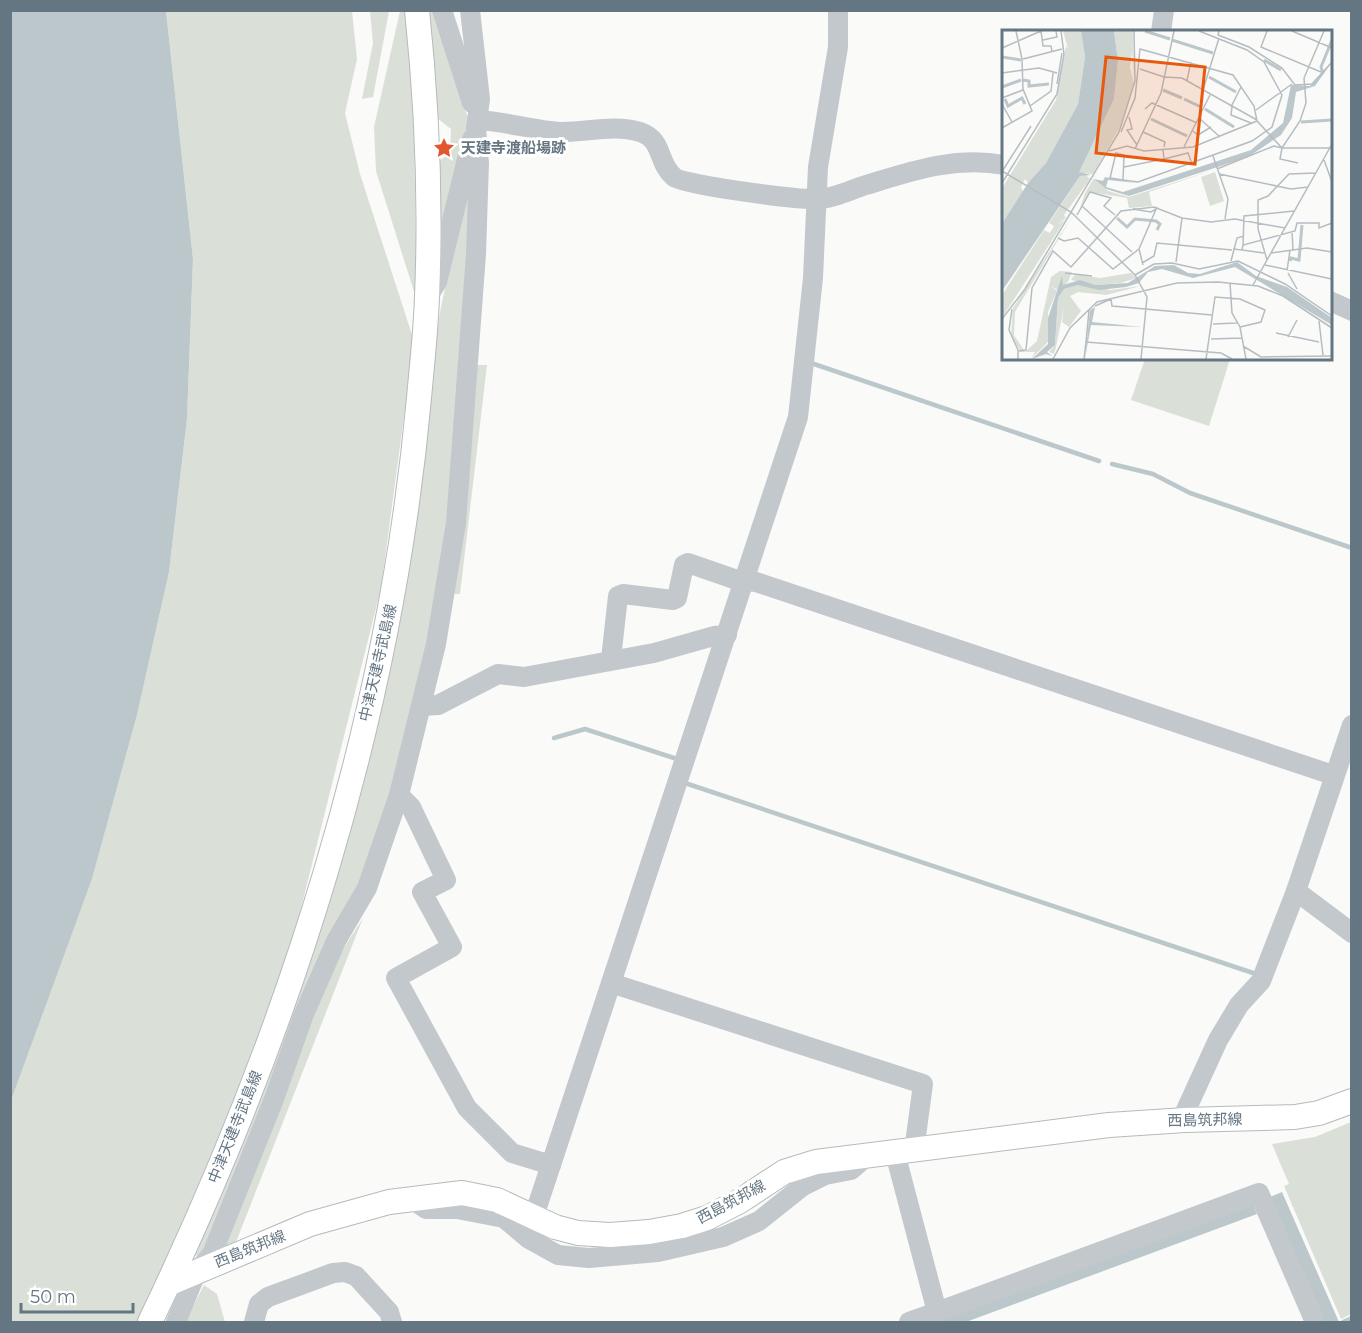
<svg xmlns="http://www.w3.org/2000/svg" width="1362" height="1333" font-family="Montserrat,'Noto Sans JP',sans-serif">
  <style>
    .green { fill: #dadfd7 }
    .water { fill: #bbc7cb }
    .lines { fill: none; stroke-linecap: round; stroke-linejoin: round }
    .stream { stroke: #bbc7cb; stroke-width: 4.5 }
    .major-casing { stroke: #b5babe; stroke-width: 26 }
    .minor { stroke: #c3c8cc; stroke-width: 20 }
    .major { stroke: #fff; stroke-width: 24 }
    .labels { text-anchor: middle; stroke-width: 6; stroke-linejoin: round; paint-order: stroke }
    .poi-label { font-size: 15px; font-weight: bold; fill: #657683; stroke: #fff; text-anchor: start }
    .street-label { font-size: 15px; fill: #657683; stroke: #fff }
    .inset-river { fill: none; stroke: #bbc7cb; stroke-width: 3 }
    .inset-road { fill: none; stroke: #b5bdc2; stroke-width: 1.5 }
    .view { fill: #e8590c; fill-opacity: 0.15; stroke: #e8590c; stroke-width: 3 }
    .inset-edge { fill: none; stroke: #657683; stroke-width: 3 }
  </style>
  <rect width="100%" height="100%" fill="#fafaf8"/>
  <g class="green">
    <polygon points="166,11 352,11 357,59 345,113 360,174 414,341 381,588 294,936 224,1134 138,1322 11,1322 10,1100 92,879 137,715 169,572 187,419 193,259"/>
    <polygon points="370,11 389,11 373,97 362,99 373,43"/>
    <polygon points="400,11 407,11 414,131 417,301 376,171 374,127"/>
    <polygon points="430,11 432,11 469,121 436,260 439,161 450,153 451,129 437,118"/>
    <polygon points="472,163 463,358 439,596 394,795 363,887 206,1253 190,1257 404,595 440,312"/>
    <polygon points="1145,359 1230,359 1209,426 1131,400"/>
    <polygon points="477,365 487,365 460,594 451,594"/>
    <polygon points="363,918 236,1242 219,1250 329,971"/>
    <polygon points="1351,1122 1351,1314 1341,1319 1284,1186 1289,1184 1272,1144 1315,1137"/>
    <polygon points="204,1285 217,1294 225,1322 185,1322"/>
  </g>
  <g class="water">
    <polygon points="11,10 166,11 193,259 187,419 169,572 137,715 92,879 11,1100"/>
    <polygon points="1282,1192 1339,1322 1324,1322 1270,1197"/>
    <polygon points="1253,1204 1257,1214 966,1322 934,1322"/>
  </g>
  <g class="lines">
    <g class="stream">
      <polyline points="814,364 1099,461"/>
      <polyline points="1112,464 1153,474 1190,493 1352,548"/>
      <polyline points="554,738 585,729 677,759"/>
      <polyline points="688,784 1253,973"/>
      <polyline points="1343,1322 1352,1318"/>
    </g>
    <defs>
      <g id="major">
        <polyline points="168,1284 310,1224 389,1202 462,1193 497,1200 555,1227 578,1233 610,1235 649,1232 682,1226 707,1218 740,1201 784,1172 816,1162 1109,1125 1185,1120 1295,1117 1319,1113 1352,1101"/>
        <path d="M150,1322C289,1033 390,719 419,398C422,364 426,330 427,296C431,201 427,105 417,10"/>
      </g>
    </defs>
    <use href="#major" class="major-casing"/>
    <g class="minor">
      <polyline points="442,10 472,103"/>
      <polyline points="1161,32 1164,10"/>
      <path d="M477,120C506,121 534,131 563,132C588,132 615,124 640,132C664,140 657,163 674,177C683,185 800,200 817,199C833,199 850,190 866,185C912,171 955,156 1004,165"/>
      <polyline points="429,295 437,282 472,139"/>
      <polyline points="1330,301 1352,311"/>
      <polyline points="611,659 618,596 623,594 673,600 677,598 684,565 688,563 737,580 756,582 1333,775"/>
      <polyline points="423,706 438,705 498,674 524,677 654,653 714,636 727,635"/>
      <polyline points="399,795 411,807 446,880 422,892 452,947 396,978 467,1108 512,1153 551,1165"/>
      <polyline points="1296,891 1352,933"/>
      <polyline points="611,983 923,1084 914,1151"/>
      <polyline points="1185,1120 1186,1110 1218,1040 1239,1005 1261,981 1296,891 1352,725"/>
      <polyline points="895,1153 937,1312 909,1322"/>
      <polyline points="419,1197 420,1205 426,1209 457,1209 504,1218 529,1239 558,1255 589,1258 658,1252 723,1237 759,1221 803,1186 825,1175 851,1170 866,1157"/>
      <polyline points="531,1213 538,1204 798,417 813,278 818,167 838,47 838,10"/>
      <polyline points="937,1312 1259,1193 1315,1322"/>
      <polyline points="176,1322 197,1271 212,1254 274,1099 304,1014 336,941 367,888 399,795 436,644 456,523 476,254 479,163 476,128 480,99 470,10"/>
      <polyline points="254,1322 259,1304 268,1297 333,1273 345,1272 356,1276 389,1312 392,1322"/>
    </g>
    <use href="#major" class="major"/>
  </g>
  <defs>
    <symbol id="sight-bare" viewBox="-9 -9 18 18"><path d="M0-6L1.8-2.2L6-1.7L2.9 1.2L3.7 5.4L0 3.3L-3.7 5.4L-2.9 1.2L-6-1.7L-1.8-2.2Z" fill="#e4572e" stroke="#fff" stroke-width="2.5" paint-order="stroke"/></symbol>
  </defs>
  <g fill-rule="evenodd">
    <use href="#sight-bare" x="429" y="133" width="30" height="30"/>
  </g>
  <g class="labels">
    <g class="poi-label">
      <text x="461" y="153">天建寺渡船場跡</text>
    </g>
    <g class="street-label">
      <text transform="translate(378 663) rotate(-77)" y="5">中津天建寺武島線</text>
      <text transform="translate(1205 1120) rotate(-1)" y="5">西島筑邦線</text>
      <text transform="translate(235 1127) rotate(-68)" y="5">中津天建寺武島線</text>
      <text transform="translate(731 1202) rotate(-28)" y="5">西島筑邦線</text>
      <text transform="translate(250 1249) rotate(-22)" y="5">西島筑邦線</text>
    </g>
  </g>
  <g transform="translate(1002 30)">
    <rect width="330" height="330" fill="#fafaf8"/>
    <path d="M61,1H79L83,27L76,74L44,133L26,153L23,149L19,157L22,164L0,194V158L54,70L64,16L66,19ZM112,1H131L132,52L130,21L128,37L132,54L118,97L91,144L76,143L112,69L116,31ZM98,138L90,152L92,149L106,161L127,167L214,139L147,162L150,176L127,178L125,168L88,162L78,178L83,163ZM213,142L222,171L208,176L199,147ZM84,145L88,149L62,185L64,188L55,195L63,190L0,288V265L42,200L48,203L52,196L47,193L78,146ZM71,185L13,282L12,305L23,322L35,311L49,247L58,241L70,242L66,252L56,260L49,256L55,261L46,282L47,311L29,329L33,322H19L9,306L11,278ZM129,243L134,248L119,253L93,255L69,250L73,244L98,248ZM76,255L109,260L139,256L104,265L76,262L68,266L79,281L67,297L60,292L62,277L54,317L52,324L47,322L53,315L56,268L62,259Z" fill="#dadfd7"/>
    <path d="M79,1H112L116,31L112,69L77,142L89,145L78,146L0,261V194L26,153L44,133L76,74L83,27ZM330,32L313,56L294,62L290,88L279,105L246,127L127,166L104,159L92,149L101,151L103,147L134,153L106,150L104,157L121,162L249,120L281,93L289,55L308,56ZM235,232L254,246L285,257L330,288V295L233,237L191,248L160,239L146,242L137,253L124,257L97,260L76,255L62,259L56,268L53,315L45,322L50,326L44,324L30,329L46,314V288L60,246L61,255L78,250L93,255L126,253L153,236L172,235L186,243L198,244ZM93,277L90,292L140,297L89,295L83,329L88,280Z" fill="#bbc7cb"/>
    <path class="inset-river" d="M143,1L168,9M170,10L211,23M0,27L19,30M262,30L279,40M321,44L319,37L330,10M207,47L234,62M21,50L27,51V56L47,54M0,57L19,50M161,60L180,68M3,69L6,76L20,68L23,74M182,69L199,77M203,79L232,97M149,89L185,106M299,92L330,90M115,188L125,197L133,189L154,191L158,194L155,200M288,231L289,228L297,230L300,195"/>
    <path class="inset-road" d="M39,1L41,16H49L50,22M217,1L216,5L247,17L280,38L293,55L310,54L330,32M265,1L259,17L319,42M290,1L330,18M41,10L55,7L54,1M0,18L39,1M21,29L60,19M138,39L162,47L180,48L255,90M0,43L37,38L55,43M185,50L189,32M55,54L60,23M201,60L217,8M0,68L21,60M0,74L10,92M28,76L49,61L51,43M229,77L239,57M230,77L229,85L249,93M143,79L150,73L195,93M254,80L290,54M127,87L130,99L125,100L135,115M197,88L218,107M0,98L30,81L21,59L20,29L14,1M191,101L196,105L209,97M119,102L133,68L138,19L231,45L252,76L255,91M141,102L163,112L162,117M272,116L280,118L298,91L304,73L302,48L322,1M182,117L208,65M280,118L278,129L296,133M133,119L159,63L172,1M107,121L125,116L142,121L191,117L255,91L280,118H330M211,126L226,169L223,189M162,129L186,123L190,134M322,130L330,152M122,137L162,129L161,120M215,139L272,116M1,140L29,96M0,141L69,182L133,245L145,267L139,329M217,144L289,159L306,157M121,150L122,125L114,123L108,148L121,150L136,152L250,111L270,97L280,65L262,32L245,20L197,1M0,153L55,64L62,24L59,1M80,176L130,222M131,179L149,182L154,179M75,185L88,162L109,168L102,176L113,185M290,201L291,220M56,208L62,211L76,208L111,239L137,219M241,215L242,186L292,181M231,219L240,220L241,215L293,201L295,193H317V198L330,193M240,220L262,223M269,223L305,218L330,222M265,230L256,199V170L266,166L287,144L314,143M229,231L235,208L242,206M174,232L180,188M140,233L152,226L155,213L230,220M141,235L137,219L155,177M263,235L330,249M285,241L288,220M63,243L90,246M286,243L295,259M133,245L152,234L170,233L197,239L236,231L283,254L330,286M228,253L230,283L238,297L244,329M251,255L330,114M93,276L109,269L110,276L210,285M10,279L7,300L16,320M0,289L23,259L117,102L133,51L132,1M317,291L321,325M211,294L235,293M274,303L317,312M286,307L295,290M209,309L240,308M84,312L87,280M241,316L259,327L330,326M16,329V321L24,320L30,258L51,221L69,237L119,181L152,177L180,188L209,192L233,189L283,198M51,329L68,298L95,272L175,253L216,252L256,256L281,266L330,298M82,329L84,312L219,323L230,329M204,329L213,267L238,269L263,280L259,292L238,297"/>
    <path class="view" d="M104,27L203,37L193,134L94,123Z"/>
    <rect width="330" height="330" class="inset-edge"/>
  </g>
  <rect width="1362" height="1333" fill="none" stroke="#657683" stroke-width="24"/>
  <path d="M21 1303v9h112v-9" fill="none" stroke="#657683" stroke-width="3"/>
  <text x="30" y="1303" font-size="18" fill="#657683" stroke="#ffffff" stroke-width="4.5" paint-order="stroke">50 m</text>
</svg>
